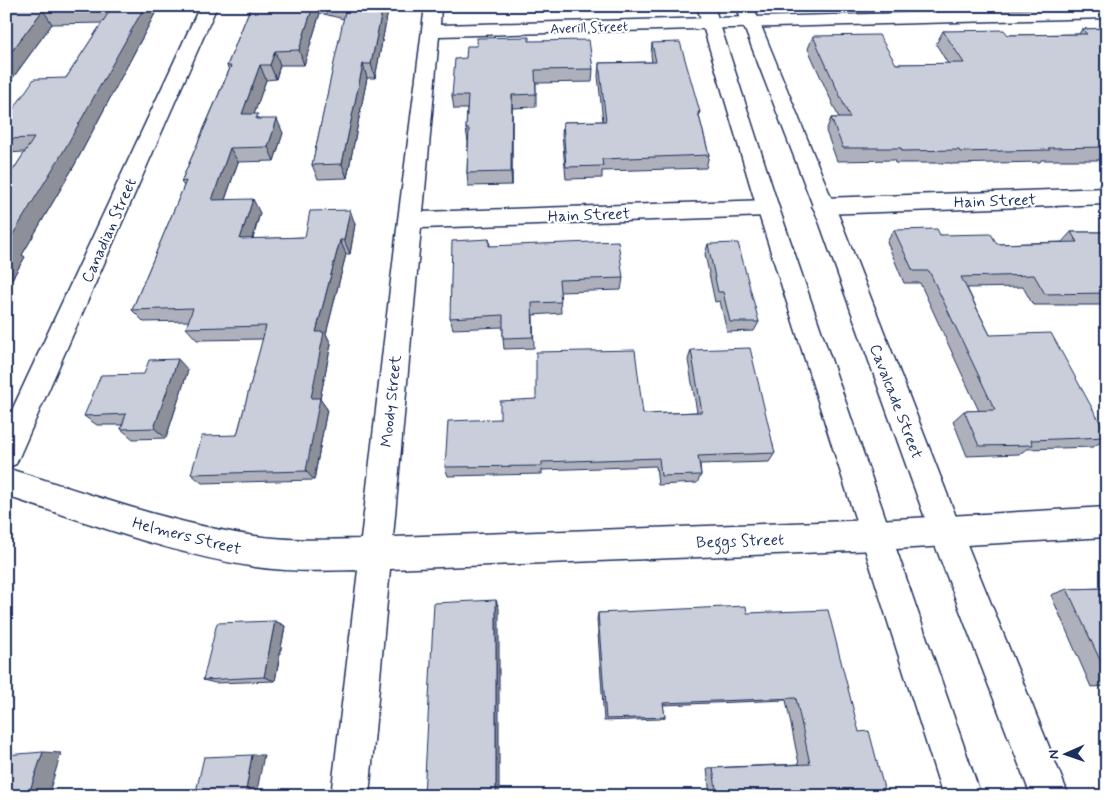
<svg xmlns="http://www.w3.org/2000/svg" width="1113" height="802" font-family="Mynerve,sans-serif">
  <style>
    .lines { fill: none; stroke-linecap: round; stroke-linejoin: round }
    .minor-casing { stroke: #1b2f5e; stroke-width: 3 }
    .secondary-casing { stroke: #1b2f5e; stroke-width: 3 }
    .minor { fill: #fff; fill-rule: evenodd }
    .secondary { fill: #fff; fill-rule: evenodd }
    .wall { fill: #aeb1bb; stroke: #1b2f5e }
    .shaded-wall { fill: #8d9099; stroke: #1b2f5e }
    .building { fill: #caceda; stroke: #1b2f5e }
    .labels { text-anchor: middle; stroke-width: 4.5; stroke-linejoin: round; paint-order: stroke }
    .far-street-label { font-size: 14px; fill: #1b2f5e; stroke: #fff }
    .street-label { font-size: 16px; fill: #1b2f5e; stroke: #fff }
  </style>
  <rect width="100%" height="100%" fill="#fff"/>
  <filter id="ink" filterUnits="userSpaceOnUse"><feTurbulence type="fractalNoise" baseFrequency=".02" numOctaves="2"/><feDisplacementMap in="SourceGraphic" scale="10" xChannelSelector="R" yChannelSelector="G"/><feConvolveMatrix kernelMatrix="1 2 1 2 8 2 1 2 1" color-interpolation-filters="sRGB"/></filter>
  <g filter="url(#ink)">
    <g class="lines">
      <defs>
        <g id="minor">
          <polygon points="200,6 217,6 20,455 16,464 6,468 6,423"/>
          <path d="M425,6H441L440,25L1107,8V18L439,36L423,212L768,200L776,203L779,208L776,213L768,216L421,228L393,537L877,520L1107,507V537L877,550L390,569L369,796H331L358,570C323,571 289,572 255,567C171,554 87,522 6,496V468C88,493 171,524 255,536C291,541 326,540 361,539L398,220Z"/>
          <polygon points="1107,188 1107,204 823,214 815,211 812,206 815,201 823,198"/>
        </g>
        <g id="secondary">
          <polygon points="697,6 714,6 779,208 981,796 943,796 757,208"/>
          <polygon points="736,6 753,6 842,224 962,532 1069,796 1031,796 930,532 820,224"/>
        </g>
      </defs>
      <use href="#minor" class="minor-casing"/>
      <use href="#secondary" class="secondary-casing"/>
      <use href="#minor" class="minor"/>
      <use href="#secondary" class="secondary"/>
    </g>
    <g class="wall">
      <polygon points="6,6 159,6 74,166 22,255 25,257 6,289 6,181 25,152 6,153 6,120 66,78 102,23 52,24 12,79 8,77 6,80"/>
      <polygon points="251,6 389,6 375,78 367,78 347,178 318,179 312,165 344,19 320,13 304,65 280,65 276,79 266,80 254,114 260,119 283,133 274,161 238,162 225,200 260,213 253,239 305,237 355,224 350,254 346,254 326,334 331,344 320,399 327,409 314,480 202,483 191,474 237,435 263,339 197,340 186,328 189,321 144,322 132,310 184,186 181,182 229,70 227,66"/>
      <polygon points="1107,28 1107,160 1041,160 1040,162 952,164 951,163 895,163 894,160 837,161 826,131 831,118 839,118 808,49 813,36 896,64 948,64 936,44 943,31 1008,35 1079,34 1082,29"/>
      <polygon points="529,41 593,69 592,82 536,83 536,107 512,108 512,185 468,186 467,173 468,142 466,129 467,109 454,109 452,96 466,58 477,46"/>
      <polygon points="652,43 700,112 699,116 709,155 706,168 602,171 602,178 566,179 562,134 563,122 603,121 598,76 599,63 652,62 651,55"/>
      <polygon points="894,230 940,235 997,244 1062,242 1071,232 1107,232 1107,305 1033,305 1023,287 967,288 990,335 1107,435 1107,438 1093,447 1027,449 1019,454 967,456 953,421 964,411 979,411 920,283 904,283 887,242"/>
      <polygon points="489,239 490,246 623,278 621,290 560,292 561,313 533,315 534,348 504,349 503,338 503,327 453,329 450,318"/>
      <polygon points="708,244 759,322 754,331 727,332 720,301 715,302 705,254"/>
      <polygon points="691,350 775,453 769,462 700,464 701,475 697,483 658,485 656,466 542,470 542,474 448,476 445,467 643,414 697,412 688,360"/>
      <polygon points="188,370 166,438 133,439 121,429 122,425 97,425 84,416"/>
      <polygon points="1107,588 1107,686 1091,687 1051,595 1067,589"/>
      <polygon points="598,613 747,613 859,732 886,796 710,796 707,768 799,764 786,700 663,705 665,717 660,719 604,721 597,619"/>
      <polygon points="275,621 285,626 275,681 215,683 203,680"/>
    </g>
    <g class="shaded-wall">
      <polygon points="145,6 159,6 74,166 22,255 25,257 6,289 7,244"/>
      <polygon points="313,6 318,6 320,13 304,65 299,50"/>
      <polygon points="383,6 389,6 375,78 371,64"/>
      <polygon points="43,10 52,24 12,79 6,71 6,59"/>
      <polygon points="275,51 280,65 276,79 270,65"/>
      <polygon points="363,64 367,78 347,178 342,164"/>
      <polygon points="260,65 266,80 249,129 242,114"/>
      <polygon points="512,95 512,185 511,172"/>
      <polygon points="277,119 283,133 274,161 268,147"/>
      <polygon points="230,148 238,162 220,214 212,200"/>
      <polygon points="253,199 260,213 248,252 240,239"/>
      <polygon points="350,210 355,224 350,254 344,240"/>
      <polygon points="340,240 346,254 326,334 331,344 320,399 327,409 314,480 306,471 316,332"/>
      <polygon points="178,359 188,370 166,438 154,428"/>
      <polygon points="496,600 499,608 499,796 496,796"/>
      <polygon points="275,621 285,626 275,681 264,677"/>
      <polygon points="43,752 61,753 48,796 28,796"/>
      <polygon points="252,755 264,755 256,796 245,796"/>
    </g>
    <g class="building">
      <polygon points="6,6 145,6 63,152 7,244 11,244 6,252 6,181 34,138 6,139 6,120 34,79 66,78 111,9 43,10 6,59"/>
      <polygon points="251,6 313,6 299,50 275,51 270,65 260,65 242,114 258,114 256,119 277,119 268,147 230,148 212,200 253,199 240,239 305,237 310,211 350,210 344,240 340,240 316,332 324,332 311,398 320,398 306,471 191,474 202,436 237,435 266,326 186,328 193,308 132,310 186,181 181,182 231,66 227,66"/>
      <polygon points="345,6 383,6 371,64 363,64 342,164 312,165 346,7"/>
      <polygon points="1107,28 1107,147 1048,148 1050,150 960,152 959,150 902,151 901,148 843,148 831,118 850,118 813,36 879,35 896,64 964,63 943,31 1004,30 1008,35 1087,34 1082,29"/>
      <polygon points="529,37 529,41 589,40 593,69 535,70 536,94 512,95 511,172 467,173 469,129 466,129 468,96 452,96 455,59 466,58 467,46 477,46 477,38"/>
      <polygon points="680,42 700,112 698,112 709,155 602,159 603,166 566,167 563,122 606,121 599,63 656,62 652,43"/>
      <polygon points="937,229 940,235 991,234 997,244 1077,242 1071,232 1107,232 1107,293 1045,294 1034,275 961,277 990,335 1051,333 1107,435 1107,437 1031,440 1033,445 979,446 964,411 995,410 929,271 913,271 894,230"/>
      <polygon points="489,239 489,246 618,241 623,278 559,280 561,302 532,303 533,337 503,338 503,315 450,318 452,241"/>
      <polygon points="738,243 759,322 730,322 723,292 718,292 708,244"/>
      <polygon points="750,348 775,453 698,456 701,475 661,476 659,458 542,462 542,466 445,467 448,421 500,419 500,401 536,399 536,352 635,350 643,414 702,412 691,350"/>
      <polygon points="178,359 154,428 121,429 126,414 84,416 101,375 144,374 149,360"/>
      <polygon points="1107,588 1107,675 1067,589"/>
      <polygon points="496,600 496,796 424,796 434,603"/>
      <polygon points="746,606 747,613 828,610 859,732 869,731 886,796 717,796 713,768 810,764 796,698 663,703 665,717 606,719 598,613"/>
      <polygon points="275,621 264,677 203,680 217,623"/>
      <polygon points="43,752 28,796 6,796 6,755"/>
      <polygon points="252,755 245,796 195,796 204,757"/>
    </g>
  </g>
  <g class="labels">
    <g class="far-street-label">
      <text transform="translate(589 27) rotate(-2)" y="5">Averill Street</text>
    </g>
    <g class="street-label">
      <text transform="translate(995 200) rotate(-2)" y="6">Hain Street</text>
      <text transform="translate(589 214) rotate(-2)" y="6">Hain Street</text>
      <text transform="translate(108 230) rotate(-66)" y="6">Canadian Street</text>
      <text transform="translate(390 401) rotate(-84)" y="6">Moody Street</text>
      <text transform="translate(897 401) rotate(69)" y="6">Cavalcade Street</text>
      <text transform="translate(187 535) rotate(14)" y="6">Helmers Street</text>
      <text transform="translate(740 540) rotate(-2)" y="6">Beggs Street</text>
    </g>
  </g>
  <rect width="1113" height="802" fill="none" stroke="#fff" stroke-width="25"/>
  <rect x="12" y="12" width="1088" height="777" fill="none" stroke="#1b2f5e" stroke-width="2" filter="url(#ink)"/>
  <g transform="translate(1066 754) rotate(268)" stroke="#ffffff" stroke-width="4" paint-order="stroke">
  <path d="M0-4L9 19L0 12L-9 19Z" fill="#1b2f5e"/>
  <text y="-8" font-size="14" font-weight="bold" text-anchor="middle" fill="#1b2f5e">N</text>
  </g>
</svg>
